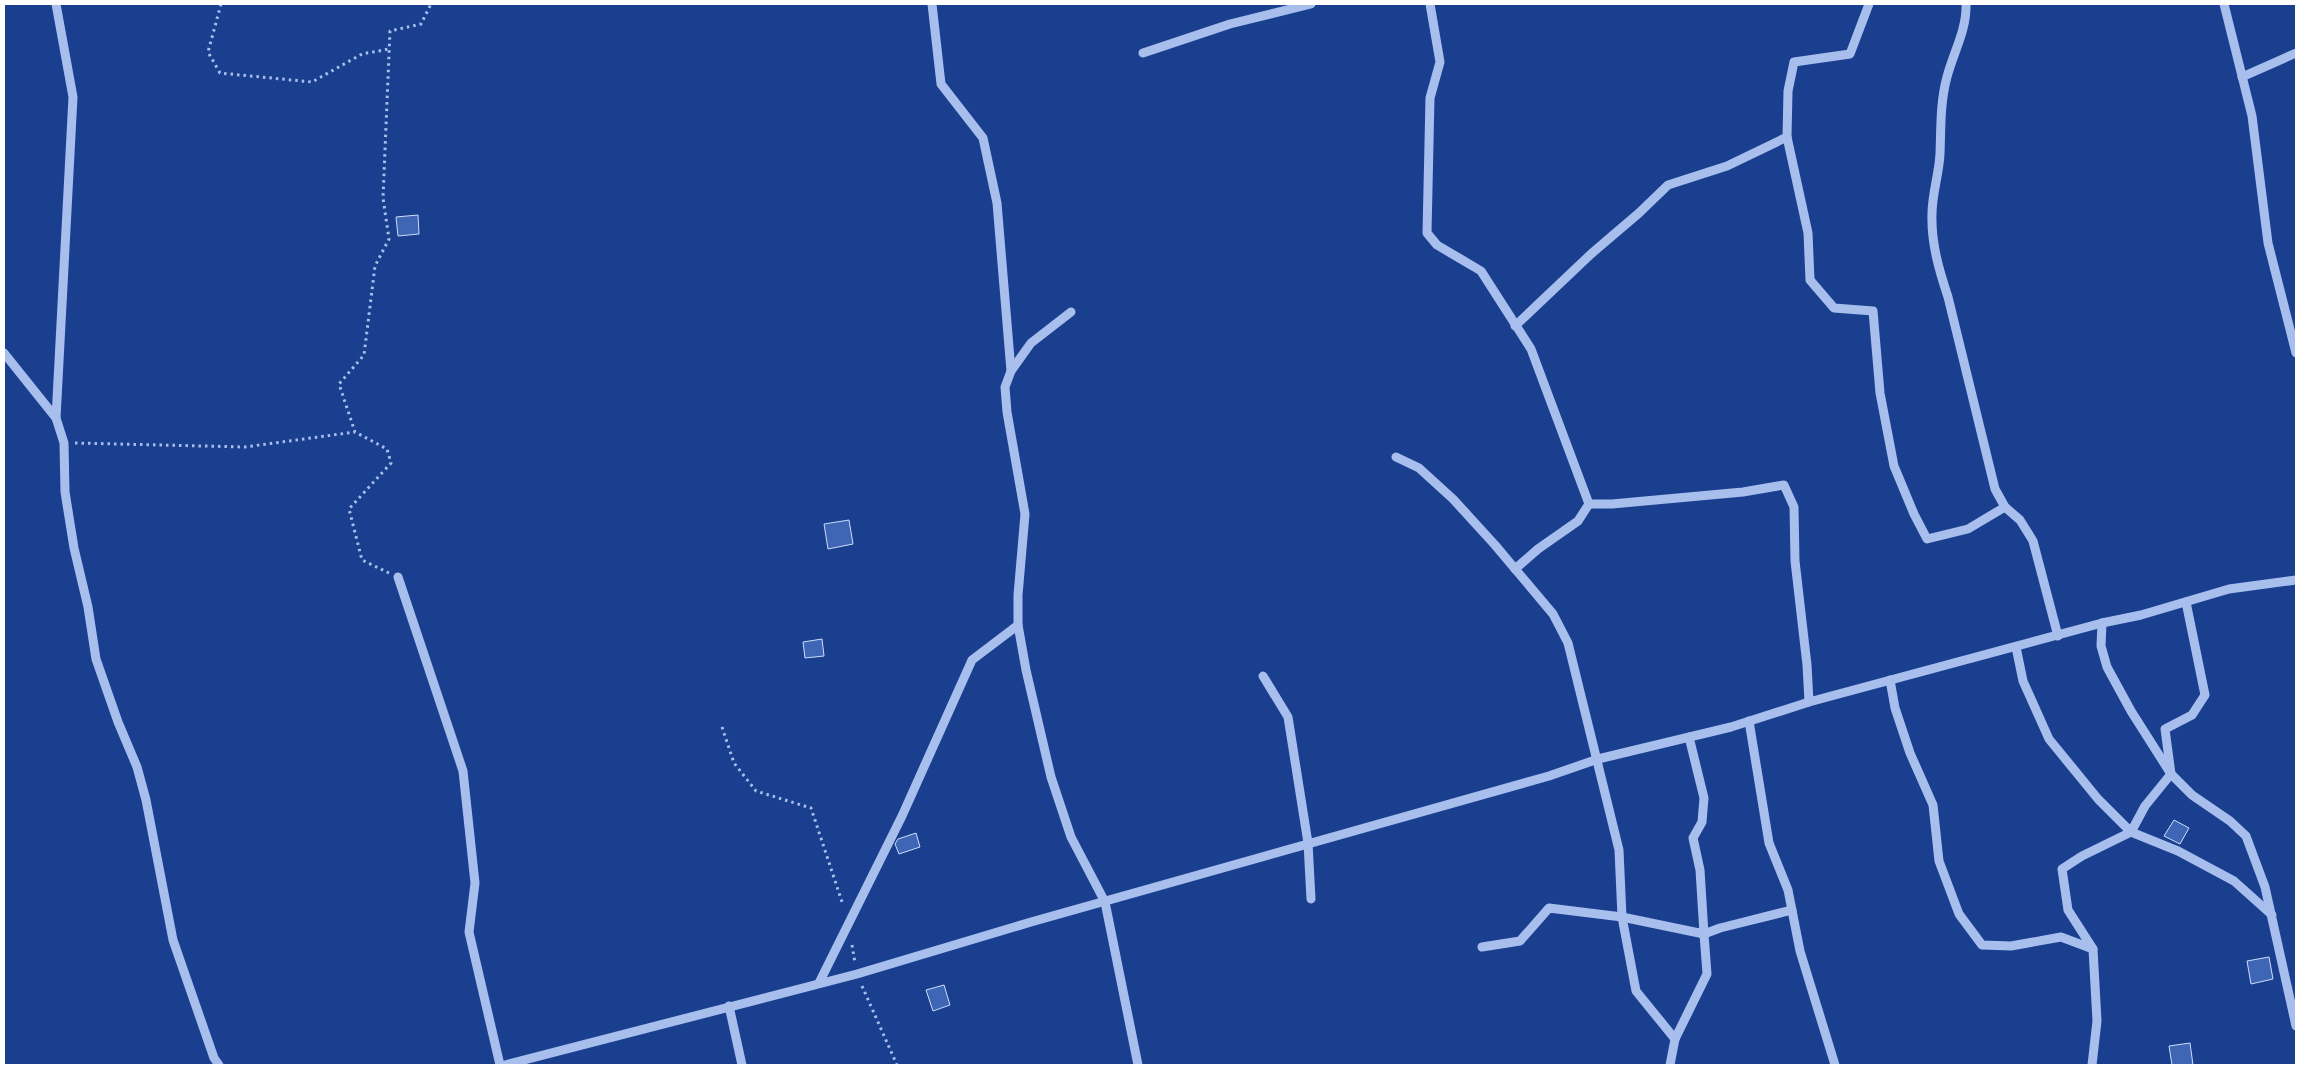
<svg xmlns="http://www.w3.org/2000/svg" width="2300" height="1069" font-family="'Noto Sans',sans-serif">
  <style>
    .building { fill: #3e66b5; stroke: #ceddfa }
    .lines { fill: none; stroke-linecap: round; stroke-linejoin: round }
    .path { stroke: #a8bfee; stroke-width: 3; stroke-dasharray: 2.5 4; stroke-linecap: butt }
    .minor { stroke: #a8bfee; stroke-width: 9 }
  </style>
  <rect width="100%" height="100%" fill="#1a3f8f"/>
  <g class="building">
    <polygon points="418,215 419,234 398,236 396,217"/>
    <polygon points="849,520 853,544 828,549 824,524"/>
    <polygon points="822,639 824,656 805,658 803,642"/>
    <polygon points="2174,820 2189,828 2180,844 2164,836"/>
    <polygon points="916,833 920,847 899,854 895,844 898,839"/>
    <polygon points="2269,957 2273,979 2251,984 2247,961"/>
    <polygon points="944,985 950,1005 933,1011 926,990"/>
    <polygon points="2190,1043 2193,1065 2172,1065 2169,1046"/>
  </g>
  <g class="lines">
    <g class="path">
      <polyline points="221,4 208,52 220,73 312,82 362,54 389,49"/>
      <polyline points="75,443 245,447 355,432"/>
      <polyline points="389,573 362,560 349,509 391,463 387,449 355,432 339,384 364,355 375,266 389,239 383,198 390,31 421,24 431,4"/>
      <polyline points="722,727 734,763 756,791 811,808 843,905"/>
      <polyline points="852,945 855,963"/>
      <polyline points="862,986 897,1065"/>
    </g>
    <g class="minor">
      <polyline points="932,4 941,84 983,138 997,203 1011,371"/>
      <polyline points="1430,4 1440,62 1430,98 1427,233 1437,245 1481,271 1531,349 1589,504 1578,521 1538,549 1515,569"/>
      <path d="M1966,4C1967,30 1953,53 1947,77C1940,102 1941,129 1940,154C1939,174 1932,194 1932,214C1931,243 1939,270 1948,297L1995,489L2005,507L2020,520L2033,541L2058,636"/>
      <polyline points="2224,4 2252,116 2268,243 2296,353"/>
      <polyline points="1143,53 1230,24 1311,4"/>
      <polyline points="2242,77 2296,53"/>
      <polyline points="1787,137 1808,233 1810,280 1834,308 1873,311 1880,393 1894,466 1914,514 1927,539 1968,529 2005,507"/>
      <polyline points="1071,312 1031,343 1011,371 1005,387 1007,412 1025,514 1018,595 1018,625 1026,670 1051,777 1071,837 1105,902 1138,1065"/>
      <polyline points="1515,326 1591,254 1639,213 1668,185 1727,166 1787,137 1788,91 1794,62 1850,54 1869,4"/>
      <polyline points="4,353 56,418 64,443 65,492 74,548 88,607 96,659 118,722 137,767 146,800 173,940 214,1058 219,1065"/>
      <polyline points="56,418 73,97 56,4"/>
      <polyline points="1396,457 1419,468 1453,499 1495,545 1553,614 1568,643 1619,850 1622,917 1704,934 1700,870 1693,838 1702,822 1704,798 1689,737"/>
      <polyline points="1589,504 1612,504 1743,492 1784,485 1794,507 1795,561 1807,665 1809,702"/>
      <polyline points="398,577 463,771 475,883 469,932 500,1065"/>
      <polyline points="2102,623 2101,646 2107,667 2131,711 2171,774 2192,795 2230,821 2246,836 2265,887 2296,1026"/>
      <polyline points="2016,647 2023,681 2049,739 2098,799 2131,832 2178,851 2234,881 2272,915"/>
      <polyline points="1263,676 1288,717 1308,843 1311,899"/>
      <polyline points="1890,680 1895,708 1910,753 1933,805 1939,861 1959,914 1982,945 2011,946 2061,937 2093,949 2097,1021 2092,1065"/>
      <polyline points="1749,721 1769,843 1788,890 1800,951 1835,1065"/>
      <polyline points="1482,947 1520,941 1549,908 1622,917 1636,991 1675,1039 1670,1065"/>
      <polyline points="2093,949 2068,910 2062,869 2082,856 2131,832 2145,806 2171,774 2165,729 2192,715 2205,695 2186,602"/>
      <polyline points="819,983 902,816 972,660 1018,625"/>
      <polyline points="729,1006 742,1065"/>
      <polyline points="1675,1039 1707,974 1704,934 1720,928 1792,910"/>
      <polyline points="505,1065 857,974 1031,922 1549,776 1598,759 1731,727 1809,702 2102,623 2141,615 2229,589 2296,580"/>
    </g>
  </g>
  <rect width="2300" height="1069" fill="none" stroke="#ffffff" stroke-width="10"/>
</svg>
